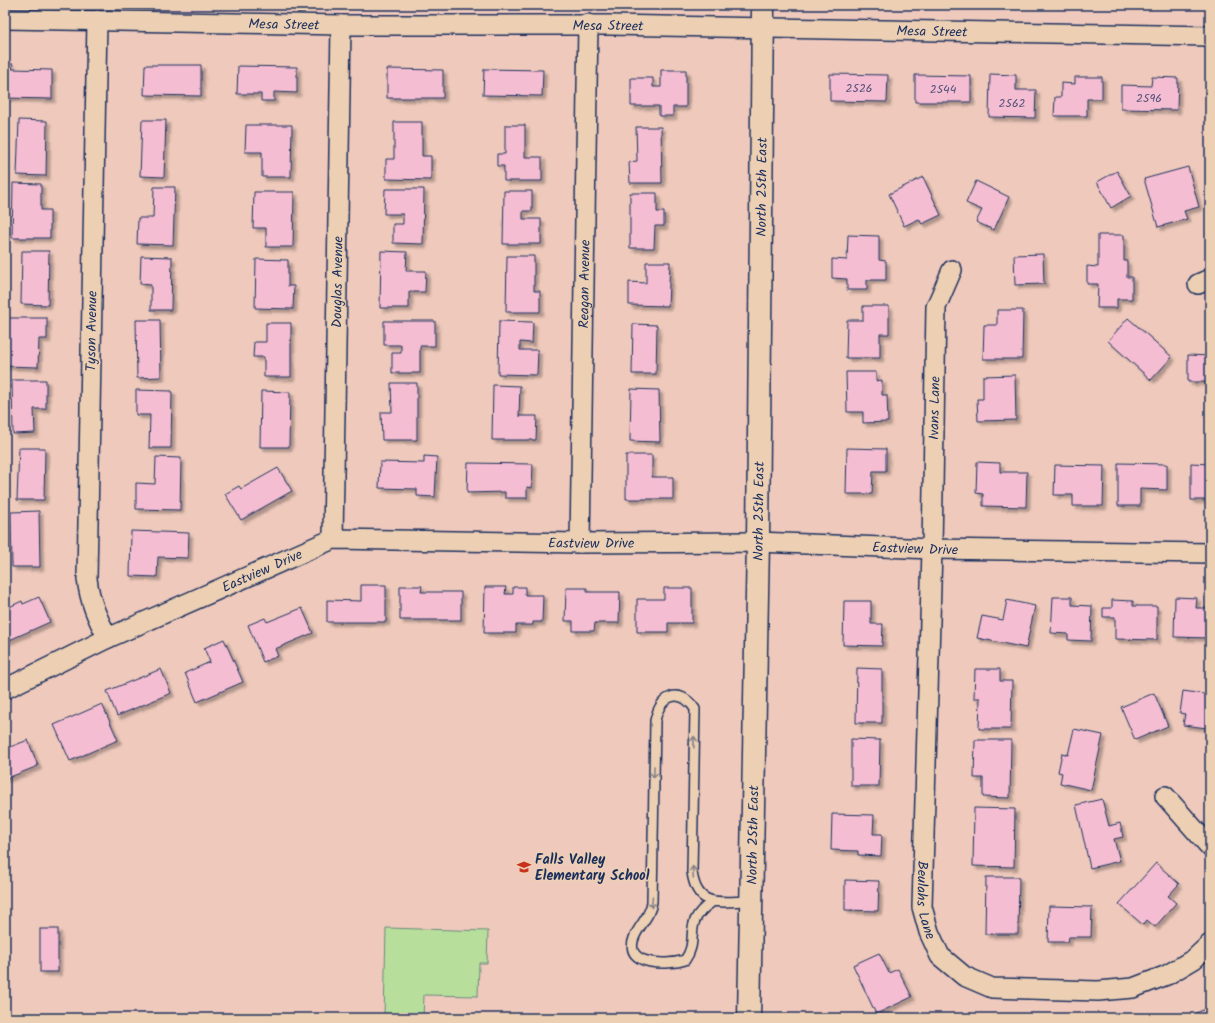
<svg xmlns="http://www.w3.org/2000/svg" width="1215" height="1023" font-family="Kalam,sans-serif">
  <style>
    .green { fill: #b7df9b; stroke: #69877c }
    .building { fill: #f5bdd1; stroke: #1b2f5e; filter: url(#shadow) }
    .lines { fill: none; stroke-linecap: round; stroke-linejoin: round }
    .lane-casing { stroke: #1b2f5e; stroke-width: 12 }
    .street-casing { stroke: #1b2f5e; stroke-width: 22 }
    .primary-casing { stroke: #1b2f5e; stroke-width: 25 }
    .lane { stroke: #edd0b3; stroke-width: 9 }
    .street { stroke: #edd0b3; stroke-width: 19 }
    .primary { stroke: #edd0b3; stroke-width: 22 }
    .oneway { stroke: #848088 }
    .labels { text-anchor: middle; stroke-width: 3; stroke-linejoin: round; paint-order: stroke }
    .number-label { font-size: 12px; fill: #52527b }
    .street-label { font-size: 14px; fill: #1b2f5e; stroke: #edd0b3 }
    .poi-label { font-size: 14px; font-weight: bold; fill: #1b2f5e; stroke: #edd0b3; text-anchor: start }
  </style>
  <defs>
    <filter id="shadow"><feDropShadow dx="3.5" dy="3.5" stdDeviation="1" flood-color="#0004"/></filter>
  </defs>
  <rect width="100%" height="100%" fill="#efcabc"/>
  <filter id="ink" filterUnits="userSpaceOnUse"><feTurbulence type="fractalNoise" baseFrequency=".025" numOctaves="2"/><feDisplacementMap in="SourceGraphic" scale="8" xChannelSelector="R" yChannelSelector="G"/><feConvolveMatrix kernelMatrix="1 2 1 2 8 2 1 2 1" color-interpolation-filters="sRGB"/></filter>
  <g filter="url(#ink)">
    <polygon class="green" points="386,928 488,931 487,963 479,963 478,996 424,995 423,1018 384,1018"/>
    <g class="building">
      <polygon points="5,64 13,64 12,69 52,70 52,99 5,98"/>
      <polygon points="145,65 201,65 201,96 144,95"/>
      <polygon points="238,66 297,67 297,93 274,92 274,101 261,101 261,94 237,94"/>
      <polygon points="387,69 443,70 443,98 387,98"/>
      <polygon points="484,69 543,70 542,96 483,95"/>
      <polygon points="661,70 686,70 686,107 673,107 673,116 659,116 659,106 631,106 631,78 653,78 653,87 661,87"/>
      <polygon points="830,74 888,75 887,102 830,101"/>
      <polygon points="990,74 1016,75 1016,90 1036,90 1035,118 989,117"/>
      <polygon points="915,75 971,76 971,102 915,102"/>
      <polygon points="1075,77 1102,77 1102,99 1087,99 1087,116 1054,116 1055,97 1061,97 1061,83 1075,84"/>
      <polygon points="1152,77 1178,78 1177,110 1121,109 1121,85 1151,86"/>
      <polygon points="19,120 47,121 46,176 17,175"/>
      <polygon points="142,120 166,120 164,177 140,176"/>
      <polygon points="394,122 422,122 422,156 431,156 431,180 386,179 386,159 394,159"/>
      <polygon points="246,125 292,125 291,177 262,177 262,152 245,152"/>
      <polygon points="505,125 525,125 525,157 542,157 542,181 504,181 504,166 497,166 497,154 505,154"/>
      <polygon points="636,127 661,127 662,183 630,183 629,162 637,161"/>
      <polygon points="1188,167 1199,207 1184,211 1187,219 1158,227 1144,179"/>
      <polygon points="1117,171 1131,196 1111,208 1097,182"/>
      <polygon points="923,177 941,215 922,224 919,219 904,226 889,194"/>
      <polygon points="976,181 1009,197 994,230 976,222 982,210 966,203"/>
      <polygon points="13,183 41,184 41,210 50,210 50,238 12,238"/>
      <polygon points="154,187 175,187 173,245 137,244 138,218 153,218"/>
      <polygon points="385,189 424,189 423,244 393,243 393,224 403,224 403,214 384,214"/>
      <polygon points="504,191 532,191 532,211 523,211 523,219 541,219 541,244 503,244"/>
      <polygon points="254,192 294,192 293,247 266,247 266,228 253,228"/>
      <polygon points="630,193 657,193 657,212 664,212 664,226 655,226 654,248 630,248"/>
      <polygon points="848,235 879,236 879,260 886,261 886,280 867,280 867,290 847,290 847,279 832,278 832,259 847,260"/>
      <polygon points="1098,235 1124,235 1124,261 1127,261 1127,277 1132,277 1132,299 1117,299 1117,308 1097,308 1098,284 1087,284 1087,266 1098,267"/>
      <polygon points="22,251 49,251 48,305 21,304"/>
      <polygon points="381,251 407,252 406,271 426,271 425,292 409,292 409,308 380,308"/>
      <polygon points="1043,254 1044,284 1015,285 1014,255"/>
      <polygon points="141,256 172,257 171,310 151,310 151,285 140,284"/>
      <polygon points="507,256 534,256 534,291 540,291 540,312 506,312"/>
      <polygon points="256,259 288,260 288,286 294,286 293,309 255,308"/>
      <polygon points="646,262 670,262 668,306 629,305 629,282 646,283"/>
      <polygon points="863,306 889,306 889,334 880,334 880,358 846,358 847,320 863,320"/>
      <polygon points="997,310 1023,310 1022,359 983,359 984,325 997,325"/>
      <polygon points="6,318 47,318 47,339 39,339 38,367 5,366"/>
      <polygon points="1128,318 1172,357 1151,380 1108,341"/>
      <polygon points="136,320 160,320 161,377 137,378"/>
      <polygon points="384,321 435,321 435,346 420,346 420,373 392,373 392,353 401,353 401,345 384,345"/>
      <polygon points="499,321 533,322 532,343 520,342 520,350 538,350 537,375 498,374"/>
      <polygon points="266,323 291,323 291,377 264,377 264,357 253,357 254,342 266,342"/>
      <polygon points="633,324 657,325 656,374 632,374"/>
      <polygon points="1188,355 1210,356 1210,382 1188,382"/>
      <polygon points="846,372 876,372 876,381 882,380 882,395 887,395 888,422 863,423 863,412 847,412"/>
      <polygon points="1015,375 1016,420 978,421 977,399 983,399 983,376"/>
      <polygon points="12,380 46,380 46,409 34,409 35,433 13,434"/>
      <polygon points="391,383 417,383 417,440 382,440 381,412 392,412"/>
      <polygon points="493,385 520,386 519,416 537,416 536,440 492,440"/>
      <polygon points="631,389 659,390 660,442 630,441"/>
      <polygon points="136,390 172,391 171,448 149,448 150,415 136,415"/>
      <polygon points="261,391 290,392 289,447 260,447"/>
      <polygon points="19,448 45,448 44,500 17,500"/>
      <polygon points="847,448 886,449 886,471 873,471 872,494 846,494"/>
      <polygon points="626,455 652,455 652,477 673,477 673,499 626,499"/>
      <polygon points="424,456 437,457 435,497 417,496 417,489 379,488 380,462 424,463"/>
      <polygon points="156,457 181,458 180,510 136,509 136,483 155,484"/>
      <polygon points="977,462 1000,463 1000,472 1027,472 1026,507 983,506 983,494 976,493"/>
      <polygon points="468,463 533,464 532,488 527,487 527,498 505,498 505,492 467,493"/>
      <polygon points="1118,463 1167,464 1167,490 1140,489 1140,506 1118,506"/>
      <polygon points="1191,463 1210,464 1210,500 1191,500"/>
      <polygon points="1055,465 1104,466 1103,506 1073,506 1073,495 1054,495"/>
      <polygon points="278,468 292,491 241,520 225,494 239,486 241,489"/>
      <polygon points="39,511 40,567 12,567 11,512"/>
      <polygon points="131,531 189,533 188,558 158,557 157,577 130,576"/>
      <polygon points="361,585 386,585 386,622 327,622 327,600 361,601"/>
      <polygon points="400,586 422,586 421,592 461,592 461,620 400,620"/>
      <polygon points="485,587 506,587 505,594 513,594 513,587 525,587 525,595 543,595 542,622 533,622 533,625 516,625 516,633 484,633"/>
      <polygon points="566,588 587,588 587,592 620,592 619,623 595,623 594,631 573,631 573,621 565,621"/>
      <polygon points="664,588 692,588 692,623 668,623 668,632 637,632 637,599 664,599"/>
      <polygon points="39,597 50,622 5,642 5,609 22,601 23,604"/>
      <polygon points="1053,597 1072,597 1072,605 1092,606 1091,641 1068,640 1068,634 1051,633"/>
      <polygon points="1175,597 1197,598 1196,608 1210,608 1210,638 1174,637"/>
      <polygon points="1007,600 1035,606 1026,648 977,638 982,616 1003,620"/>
      <polygon points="1112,600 1133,601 1133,606 1157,606 1157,640 1115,639 1115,617 1103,617 1103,608 1112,608"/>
      <polygon points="844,601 871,601 871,624 883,624 882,646 843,645"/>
      <polygon points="302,608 313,633 275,649 278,656 263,662 248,625 265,618 267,622"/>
      <polygon points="224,639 243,682 197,702 185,673 210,662 204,648"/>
      <polygon points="857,668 882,669 882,723 856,723"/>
      <polygon points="161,669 171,693 117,716 107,691"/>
      <polygon points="975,669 1000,669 1000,681 1012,681 1011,729 979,729 980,698 974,698"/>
      <polygon points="1183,691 1210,695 1210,720 1208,720 1207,728 1183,725 1185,714 1180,713"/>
      <polygon points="1154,693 1168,726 1135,740 1121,707"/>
      <polygon points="102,704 118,740 70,761 54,725"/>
      <polygon points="1074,729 1103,735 1091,790 1060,783 1062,773 1058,772 1062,753 1068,755"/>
      <polygon points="851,739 880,740 879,786 851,786"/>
      <polygon points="28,740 38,766 5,779 5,749"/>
      <polygon points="975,740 1011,740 1010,798 983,797 983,778 974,778"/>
      <polygon points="1102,799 1109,826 1120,823 1123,837 1114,839 1120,861 1090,868 1076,805"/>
      <polygon points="974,808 1015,809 1014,867 973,866"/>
      <polygon points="832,814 874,815 873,834 882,834 881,856 858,855 858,851 831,850"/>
      <polygon points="1156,863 1179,884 1168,896 1176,903 1155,927 1147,920 1143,925 1119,904"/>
      <polygon points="986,877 1019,877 1018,934 985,934"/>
      <polygon points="845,880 879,881 878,911 845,910"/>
      <polygon points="1049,906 1092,907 1091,937 1069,937 1068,942 1048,942"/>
      <rect x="40" y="929" width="18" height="43"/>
      <polygon points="879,953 889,973 898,969 912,997 876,1014 853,965"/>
      <polygon points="1210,1007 1210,1018 1198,1018 1196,1013"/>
    </g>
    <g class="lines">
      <defs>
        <path id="lane" d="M712,902C680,924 701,938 685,960C670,965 623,967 634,938C639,925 650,917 652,902L655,721C660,696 679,686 695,709L692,872C697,910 721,901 751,901"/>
        <g id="street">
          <path id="s1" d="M5,19L341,25H609L1210,36"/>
          <path d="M97,20L87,579C90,602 97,618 108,638"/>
          <path id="s2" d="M952,270L936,307L932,549L922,907L929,932L940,956L964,976L992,988L1098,991L1133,988L1167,975L1194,959L1210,944"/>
          <polyline points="1198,284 1210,279"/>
          <path id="s3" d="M333,539L341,25"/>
          <path id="s4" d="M580,543L588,24"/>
          <path id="s5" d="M5,689L108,638L333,539L580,543L758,542L932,549L1210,553"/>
          <polyline points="1165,796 1210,847"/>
        </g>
        <g id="primary">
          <path id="s6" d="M749,1018L758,542L763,5"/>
        </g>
      </defs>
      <use href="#lane" class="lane-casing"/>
      <use href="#street" class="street-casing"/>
      <use href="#primary" class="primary-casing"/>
      <use href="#lane" class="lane"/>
      <use href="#street" class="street"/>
      <use href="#primary" class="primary"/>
    </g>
    <defs><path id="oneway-shaft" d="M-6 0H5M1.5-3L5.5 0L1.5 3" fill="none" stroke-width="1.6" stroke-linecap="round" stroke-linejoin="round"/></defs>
    <g class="oneway">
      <use href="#oneway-shaft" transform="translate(694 742) rotate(-89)"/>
      <use href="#oneway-shaft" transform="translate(654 772) rotate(91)"/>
      <use href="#oneway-shaft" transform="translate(693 872) rotate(-93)"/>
      <use href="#oneway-shaft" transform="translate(652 902) rotate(95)"/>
    </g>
  </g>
  <defs>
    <symbol id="school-bare" viewBox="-9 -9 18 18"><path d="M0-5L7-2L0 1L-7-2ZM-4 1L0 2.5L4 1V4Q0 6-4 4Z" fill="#c8321e" stroke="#edd0b3" stroke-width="2.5" paint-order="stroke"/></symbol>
  </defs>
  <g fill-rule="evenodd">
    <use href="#school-bare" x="514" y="857" width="20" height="20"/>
  </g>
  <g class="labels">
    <g class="number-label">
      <text x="859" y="92">2526</text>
      <text x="943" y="93">2544</text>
      <text x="1149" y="102">2596</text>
      <text x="1012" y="107">2562</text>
    </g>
    <g class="street-label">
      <text dy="5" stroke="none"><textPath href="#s1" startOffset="279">Mesa Street</textPath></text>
      <text dy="5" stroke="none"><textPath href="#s1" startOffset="603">Mesa Street</textPath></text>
      <text dy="5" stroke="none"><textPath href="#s1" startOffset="927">Mesa Street</textPath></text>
      <text dy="5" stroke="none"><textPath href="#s6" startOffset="831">North 25th East</textPath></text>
      <text dy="5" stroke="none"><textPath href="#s3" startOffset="257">Douglas Avenue</textPath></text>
      <text dy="5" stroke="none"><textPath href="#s4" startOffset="259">Reagan Avenue</textPath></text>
      <text transform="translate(91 331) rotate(-89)" y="5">Tyson Avenue</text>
      <text transform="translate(934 408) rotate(-89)" y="5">Ivans Lane</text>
      <text dy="5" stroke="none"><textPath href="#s6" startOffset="507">North 25th East</textPath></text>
      <text dy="5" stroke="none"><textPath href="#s5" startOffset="619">Eastview Drive</textPath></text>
      <text dy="5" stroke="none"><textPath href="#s5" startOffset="943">Eastview Drive</textPath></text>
      <text dy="5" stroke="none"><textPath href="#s5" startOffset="283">Eastview Drive</textPath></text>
      <text dy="5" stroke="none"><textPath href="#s6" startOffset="183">North 25th East</textPath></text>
      <text dy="5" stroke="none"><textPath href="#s2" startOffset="634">Beulahs Lane</textPath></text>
    </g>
    <g class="poi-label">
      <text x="535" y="864">Falls Valley<tspan x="535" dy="16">Elementary School</tspan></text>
    </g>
  </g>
  <rect width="1215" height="1023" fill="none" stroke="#edd0b3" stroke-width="20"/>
  <rect x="10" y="10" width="1195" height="1003" fill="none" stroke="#1b2f5e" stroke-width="1.5" filter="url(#ink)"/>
</svg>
